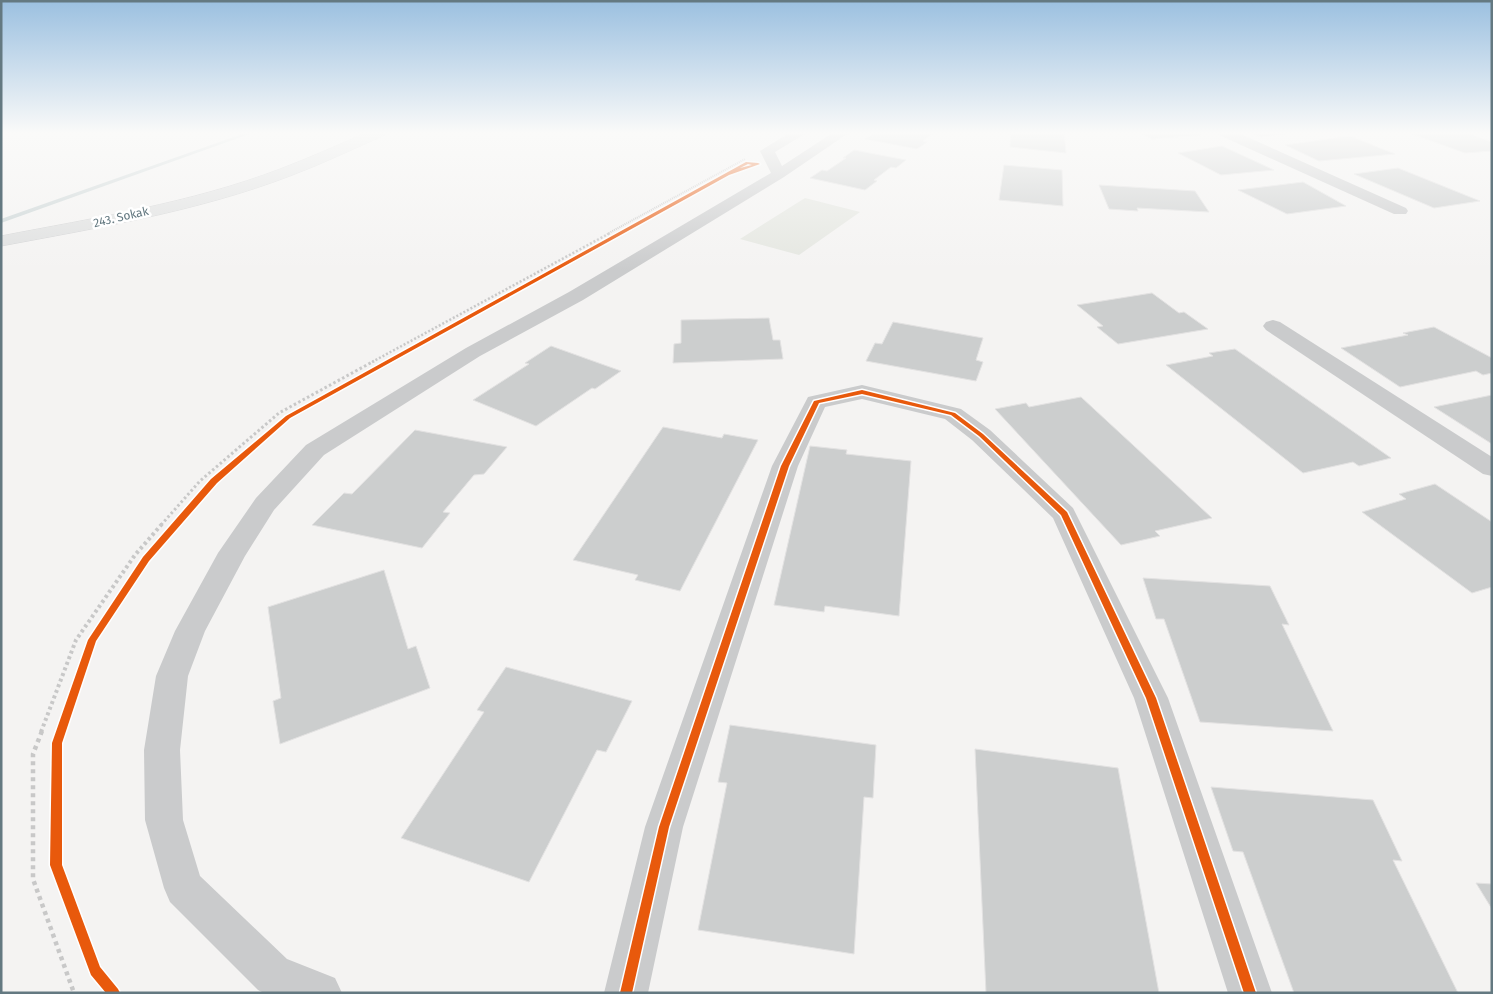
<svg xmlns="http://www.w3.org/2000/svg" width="1493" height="994" font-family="'Fira Sans',sans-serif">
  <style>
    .green { fill: #e4e6e0 }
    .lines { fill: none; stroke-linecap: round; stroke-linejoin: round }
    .stream { fill: #c9d3d4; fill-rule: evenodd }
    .building { fill: #cccece; stroke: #e3e2e2 }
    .secondary-casing { stroke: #d0d1d2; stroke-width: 1 }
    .path-far4 { stroke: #c8c8c8; stroke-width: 2; stroke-dasharray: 1 1; stroke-linecap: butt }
    .path-far3 { stroke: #c8c8c8; stroke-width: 2.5; stroke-dasharray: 2 2; stroke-linecap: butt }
    .path-far2 { stroke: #c8c8c8; stroke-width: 3; stroke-dasharray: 2.5 2.5; stroke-linecap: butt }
    .path-far1 { stroke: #c8c8c8; stroke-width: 4; stroke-dasharray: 3 3; stroke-linecap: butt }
    .path { stroke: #c8c8c8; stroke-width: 4.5; stroke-dasharray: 4 4; stroke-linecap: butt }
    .street { fill: #cacbcc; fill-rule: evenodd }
    .secondary { fill: #dedfdf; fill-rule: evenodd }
    .cycleway-casing { stroke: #fff; stroke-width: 3 }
    .cycleway { fill: #e8590c; fill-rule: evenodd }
    .labels { text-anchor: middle; stroke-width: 5; stroke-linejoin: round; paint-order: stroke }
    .far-street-label { font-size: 12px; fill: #647981; stroke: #fff }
  </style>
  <rect width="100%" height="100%" fill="#f4f3f2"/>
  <polygon class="green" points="805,198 860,212 799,255 740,239"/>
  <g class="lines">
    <polygon class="stream" points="248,132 255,132 1,223 1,219"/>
  </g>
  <g class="building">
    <polygon points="882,132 935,132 923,141 927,142 917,149 865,139 875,133"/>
    <polygon points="1011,132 1064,132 1066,153 1010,147"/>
    <polygon points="1138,132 1194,132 1201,135 1152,139"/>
    <polygon points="1250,132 1298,132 1261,137"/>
    <polygon points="1424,132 1464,132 1492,142 1492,151 1465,153 1412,134"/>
    <polygon points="1350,136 1395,154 1319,161 1285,145"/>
    <polygon points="1222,146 1274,170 1221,175 1178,153"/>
    <polygon points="854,150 906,160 896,168 891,167 874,180 877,181 865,190 810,178 822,170 827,171 846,158 843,158"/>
    <polygon points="1004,165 1062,170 1063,206 999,200"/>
    <polygon points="1398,168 1480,201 1434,208 1354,174"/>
    <polygon points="1303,182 1346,206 1287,214 1238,190"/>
    <polygon points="1099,185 1195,191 1209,212 1137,208 1138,211 1109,209"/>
    <polygon points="1152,293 1179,313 1184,312 1208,329 1118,344 1097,327 1103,326 1077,305"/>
    <polygon points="769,318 773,340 780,340 783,359 673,363 674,344 681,343 681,320"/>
    <polygon points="893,322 983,338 976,360 983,362 976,381 866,361 875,343 882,344"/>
    <polygon points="1434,327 1492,358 1492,373 1483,375 1476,371 1400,387 1341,348 1408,335 1403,333"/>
    <polygon points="551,346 621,371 595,389 592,388 536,426 473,400 529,364 525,363"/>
    <polygon points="1235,349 1391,458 1359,466 1353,462 1303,473 1166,365 1213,356 1209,353"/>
    <polygon points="1492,395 1492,444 1434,407"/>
    <polygon points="1081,397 1212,518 1155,531 1160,536 1121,545 995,409 1026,403 1029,407"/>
    <polygon points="663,427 722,438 724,434 758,440 680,591 635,580 638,575 573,560"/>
    <polygon points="415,430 507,447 484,474 474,475 443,512 450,513 422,548 312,525 344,493 352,494"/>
    <polygon points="810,446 847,450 846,454 911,461 899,616 825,606 824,612 774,605"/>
    <polygon points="1435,484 1492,522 1492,587 1472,593 1362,512 1406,499 1399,494"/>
    <polygon points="384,570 408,649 416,646 430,688 280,744 273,701 281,698 268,607"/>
    <polygon points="1143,578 1270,586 1289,625 1282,624 1333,731 1200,722 1164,619 1156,619"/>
    <polygon points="506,667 632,701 606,752 597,750 529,882 401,838 484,712 477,710"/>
    <polygon points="730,725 876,745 873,798 864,797 854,954 698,930 727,783 718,782"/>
    <polygon points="975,749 1118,768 1159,993 986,993"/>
    <polygon points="1211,787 1373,800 1402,861 1393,860 1458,993 1294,993 1243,852 1233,851"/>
    <polygon points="1476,883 1492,884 1492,909"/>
  </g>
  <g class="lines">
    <defs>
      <path id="secondary" d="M368,132H387L385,135C353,149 322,164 290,176C199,211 97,228 1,246V236C94,218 191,203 280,169C309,158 338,145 368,132Z"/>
    </defs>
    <use href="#secondary" class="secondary-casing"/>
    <polyline class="path-far4" points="607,234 745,159"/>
    <polyline class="path-far3" points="372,362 610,233"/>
    <polyline class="path-far2" points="161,525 200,481 279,413 374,361"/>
    <polyline class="path-far1" points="41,732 76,640 135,555 162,524"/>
    <polyline class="path" points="42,731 33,754 33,879 74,993"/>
    <g class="street">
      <polygon points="791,132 808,132 775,152 782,166 834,132 850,132 784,177 583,300 480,356 324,455 274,510 245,556 205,631 188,676 180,750 183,820 200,876 287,959 335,978 342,993 264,993 258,990 170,902 164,888 145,820 144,750 156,676 175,631 218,553 256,498 306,445 466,348 569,292 771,173 760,151"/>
      <polygon points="1217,132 1236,132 1406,208 1408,211 1406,214 1394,214 1219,135"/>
      <polygon points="1273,320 1280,322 1492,457 1492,476 1483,474 1266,330 1263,326 1266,322"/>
      <polygon points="862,385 961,409 990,430 1073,508 1168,698 1272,993 1228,993 1134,698 1053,518 972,440 945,419 862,399 825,407 798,466 683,827 648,993 604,993 645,827 772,466 808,397"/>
    </g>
    <use href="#secondary" class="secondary"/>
    <defs>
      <g id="cycleway">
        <path d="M746,162L758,163L760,164L729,175L290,418L217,483L149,561L96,641L62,743V865L100,967L118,989L120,993H106L91,975L50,865L52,743L88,640L143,557L211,479L286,416ZM748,164L752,165L740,168Z"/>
        <polygon points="862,390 955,413 983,434 1067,512 1156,698 1256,993 1244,993 1146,698 1061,515 979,436 951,415 862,394 819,403 789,466 669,827 632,993 620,993 659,827 781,466 814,401"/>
      </g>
    </defs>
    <use href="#cycleway" class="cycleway-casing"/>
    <use href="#cycleway" class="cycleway"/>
  </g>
  <linearGradient id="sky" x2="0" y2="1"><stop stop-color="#9bc0e0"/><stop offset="0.49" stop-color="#fafaf9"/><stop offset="1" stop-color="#fafaf9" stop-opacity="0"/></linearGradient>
  <rect width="1493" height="271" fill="url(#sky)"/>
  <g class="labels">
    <g class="far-street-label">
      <text transform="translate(121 217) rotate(-13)" y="4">243. Sokak</text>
    </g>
  </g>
  <rect width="1493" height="994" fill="none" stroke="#647981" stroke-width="5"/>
</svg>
